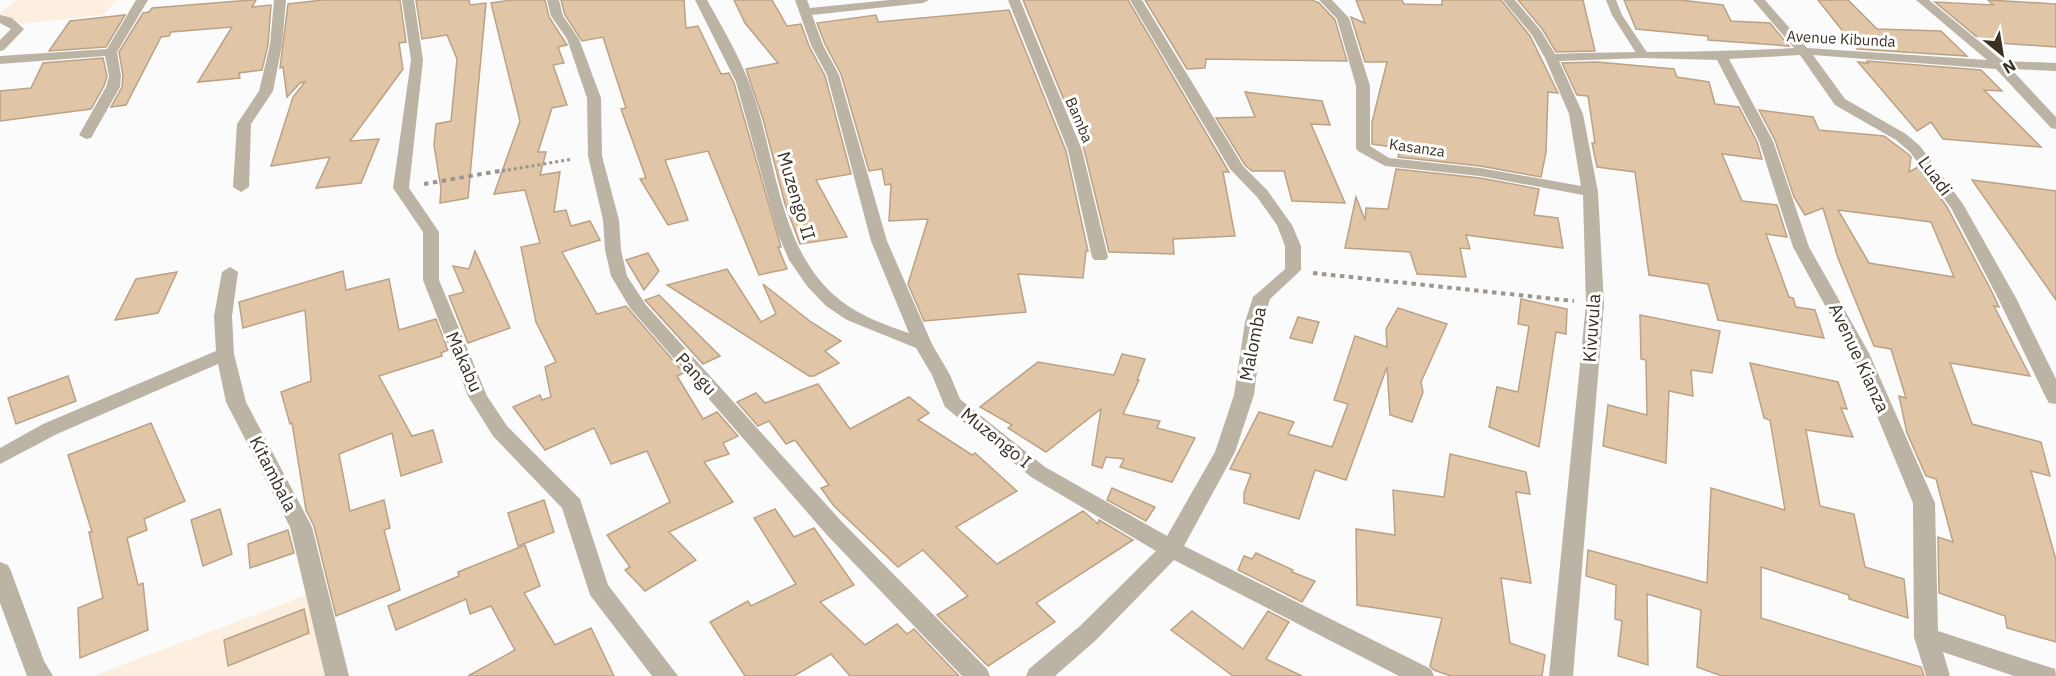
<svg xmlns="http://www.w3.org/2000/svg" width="2056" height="676" font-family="'IBM Plex Sans',sans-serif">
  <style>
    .built { fill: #fcefe0 }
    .building { fill: #e0c5a7; stroke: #bca285; stroke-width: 1.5; fill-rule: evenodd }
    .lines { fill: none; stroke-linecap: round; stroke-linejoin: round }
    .path-far1 { stroke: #9b9690; stroke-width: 3; stroke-dasharray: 3 3; stroke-linecap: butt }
    .path { stroke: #9b9690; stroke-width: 4; stroke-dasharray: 4.5 4.5; stroke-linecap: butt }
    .lane { fill: #bbb3a4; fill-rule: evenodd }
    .street { fill: #bbb3a4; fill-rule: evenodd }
    .labels { text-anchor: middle; stroke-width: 6; stroke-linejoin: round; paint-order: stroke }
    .far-street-label { font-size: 15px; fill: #3a3024; stroke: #fff }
    .street-label { font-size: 18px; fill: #3a3024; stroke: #fff }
  </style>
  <rect width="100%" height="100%" fill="#fbfbfb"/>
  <g class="built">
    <polygon points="16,0 117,0 103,15 21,24 14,19 0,16 0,13"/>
    <polygon points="317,591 337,676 93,676"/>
  </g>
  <g class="building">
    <polygon points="251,0 256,0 252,7 271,5 268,45 262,70 239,73 240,78 198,82 232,27 171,32 169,36 161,37 126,105 111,107 122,87 123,76 119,52 143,13 149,12 152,8"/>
    <polygon points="323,0 400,0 406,42 399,43 403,69 350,141 379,139 361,183 316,188 330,157 271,166 293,97 305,82 300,83 287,97 283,67 280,68 288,4"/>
    <polygon points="416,0 469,0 470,5 486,3 468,198 440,203 441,189 434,145 436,124 451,121 457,59 447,35 422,39"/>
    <polygon points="512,0 545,0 549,17 567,45 558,47 564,63 553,65 567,105 552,108 538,152 546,152 540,175 560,172 554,212 566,210 571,226 590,221 600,240 562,252 597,314 626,306 684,373 677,376 703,419 717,412 738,436 723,443 729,454 704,462 733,502 669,532 696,560 645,591 625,570 630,567 607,535 670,502 647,451 611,464 594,428 545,450 513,407 540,395 542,400 551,397 545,367 556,362 536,322 521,247 540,243 525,190 494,194 520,121 491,3"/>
    <polygon points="561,0 684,0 686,28 698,26 721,74 729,73 734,83 781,247 778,247 787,269 759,275 708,151 665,160 688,220 668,225 640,179 646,178 621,109 626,108 603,37 582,41 565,15"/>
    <polygon points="734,0 772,0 787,26 801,24 809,46 825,76 851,174 816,180 847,237 800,244 785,204 763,119 746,69 778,63 745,23"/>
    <polygon points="1023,0 1128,0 1229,172 1223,172 1235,236 1173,239 1174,254 1109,252 1084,149"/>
    <polygon points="1145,0 1312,0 1319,3 1335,20 1347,61 1206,59 1205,68 1187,69"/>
    <polygon points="1356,0 1402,0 1404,4 1442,5 1442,0 1501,0 1530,36 1558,93 1548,92 1546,152 1541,177 1480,166 1398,157 1400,148 1372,144 1372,122 1387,62 1365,62 1351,17 1365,23"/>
    <polygon points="1518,0 1583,0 1595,51 1556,52 1543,30"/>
    <polygon points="1624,0 1680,0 1723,5 1731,21 1770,23 1789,46 1708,40 1708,36 1636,29"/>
    <polygon points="1818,0 1848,0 1877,29 1941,31 1967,56 1857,49"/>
    <polygon points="1988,0 2056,4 2056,47 1983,42 1935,2 1993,5"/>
    <polygon points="1009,10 1066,151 1088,251 1086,251 1083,278 1018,274 1026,312 924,321 908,284 928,219 889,221 891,184 885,185 882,169 869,171 841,74 825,44 817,23 876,15 878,22"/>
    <polygon points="125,15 106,47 49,51 70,21"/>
    <polygon points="103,58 107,76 104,86 91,109 0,121 0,91 31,88 43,63"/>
    <polygon points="1867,61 1981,70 2002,91 1984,90 2041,147 1943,139 1931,122 1917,131 1858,62 1868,63"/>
    <polygon points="1597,62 1674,69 1677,77 1709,82 1715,104 1739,107 1757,142 1762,159 1722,154 1742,201 1777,205 1787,237 1766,234 1789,297 1793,298 1796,307 1815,310 1824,338 1718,320 1708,284 1649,275 1635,172 1597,167 1592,143 1595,143 1588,96 1577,95 1562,63"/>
    <polygon points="1245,92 1322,101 1330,125 1311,124 1345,203 1292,201 1284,171 1252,171 1245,165 1216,118 1255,117"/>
    <path d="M1759,110L1813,117L1819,130L1884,136L1908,154L1911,157L1909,172L1918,167L1947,207L1991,290L1999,307L1994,306L2030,376L1950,363L1972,424L2041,442L2050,476L2031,471L2056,560V642L2007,628L2005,616L1939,593L1938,537L1953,542L1936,479L1926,476L1907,433L1899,396L1906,398L1891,349L1874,346L1838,258L1823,208L1805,215L1794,197L1775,140ZM1838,210L1931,222L1954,277L1869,263Z"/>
    <polygon points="1396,169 1480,178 1539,189 1534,215 1558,218 1563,248 1466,235 1470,249 1460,248 1466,277 1417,274 1410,252 1345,248 1356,197 1365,220 1366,208 1388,209"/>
    <polygon points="1972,180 2056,191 2056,300"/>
    <polygon points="475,251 510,328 468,343 449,296 464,292 453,266 469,269"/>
    <polygon points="648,253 659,271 644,290 626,260"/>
    <polygon points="727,269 761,322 776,314 763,284 811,322 841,341 825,351 839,363 814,376 809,376 667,285"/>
    <polygon points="343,271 346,290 389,279 399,330 436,319 448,350 441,353 442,356 379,376 412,436 433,430 442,462 401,476 392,433 339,454 350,511 384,500 390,528 384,530 400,590 336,616 314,526 306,510 292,423 290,424 281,392 311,381 305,310 243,328 239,302"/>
    <polygon points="177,272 158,313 115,320 136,279"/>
    <polygon points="659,295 720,356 703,364 645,300"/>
    <polygon points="1521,299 1567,309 1566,334 1556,332 1539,447 1489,427 1497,387 1518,392 1529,326 1518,324"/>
    <polygon points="1398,308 1447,324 1421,382 1423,392 1412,422 1390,415 1387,367 1346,480 1315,470 1299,519 1244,503 1244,493 1251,474 1230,469 1259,412 1294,422 1288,434 1332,447 1348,404 1334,400 1355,336 1387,347 1386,329"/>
    <polygon points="1640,315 1720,331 1712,373 1691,370 1693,396 1669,391 1666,463 1603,446 1608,405 1647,415 1646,360 1641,359"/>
    <polygon points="1298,317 1319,322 1312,343 1290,338"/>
    <polygon points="1122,354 1145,359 1137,380 1139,380 1123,414 1160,421 1157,428 1195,438 1172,482 1120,467 1124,459 1106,457 1102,468 1092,465 1101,409 1046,452 1008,428 1012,425 980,407 1038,362 1114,375"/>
    <polygon points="1750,363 1838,382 1847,409 1841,408 1853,437 1806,430 1820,506 1854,514 1865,567 1904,579 1908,618 1849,599 1849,595 1761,567 1761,618 1921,667 1924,676 1722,676 1697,667 1701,610 1647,594 1648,665 1618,656 1622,621 1615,619 1616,585 1586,576 1588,550 1707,583 1711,488 1785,510 1770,420 1764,418"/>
    <polygon points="68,376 76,401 16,424 8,398"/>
    <polygon points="818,384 850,429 909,397 929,413 918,420 972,455 975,453 1017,491 956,527 997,564 1083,511 1098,524 1099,520 1133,540 1036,603 1055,622 988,666 937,615 968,596 923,550 898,567 834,506 821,488 829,485 795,440 786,444 769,421 758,426 737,402 756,393 765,403"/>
    <polygon points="151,423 185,501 144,519 147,530 127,538 138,585 143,583 148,630 80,658 78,608 103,598 89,532 92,532 68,455"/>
    <polygon points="1450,454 1526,472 1530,494 1516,492 1531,583 1501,578 1510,643 1545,655 1542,676 1451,676 1434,670 1430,666 1442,618 1357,605 1356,529 1395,535 1393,490 1444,497"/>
    <polygon points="1112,488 1155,507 1146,521 1107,500"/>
    <polygon points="544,500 554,532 518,546 508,513"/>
    <polygon points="220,509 232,554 203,566 191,520"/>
    <polygon points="775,509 794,537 814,528 854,585 820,602 865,645 897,624 907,634 914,629 959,676 850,676 831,654 794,676 745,676 710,622 748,601 751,606 796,584 754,518"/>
    <polygon points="288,530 294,553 250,568 248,544"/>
    <polygon points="525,545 540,586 524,593 555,645 591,628 614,676 468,676 515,650 491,606 470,614 466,599 396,630 388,606 459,576 458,572"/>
    <polygon points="1256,553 1293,570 1292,572 1315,581 1302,602 1238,570 1244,556 1252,559"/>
    <polygon points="304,609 309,633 228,666 224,640"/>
    <polygon points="1192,611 1243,649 1268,611 1289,622 1266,659 1302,676 1233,676 1171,630"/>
  </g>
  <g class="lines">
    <polyline class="path-far1" points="496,172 573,159"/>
    <g class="path">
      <polyline points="424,184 505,170"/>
      <polyline points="1313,273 1574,301"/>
    </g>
    <polygon class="lane" points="1606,0 1616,0 1622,15 1648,54 1646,56 1638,56 1612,15"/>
    <g class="street">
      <polygon points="136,0 148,0 117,52 121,76 120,87 91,138 86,139 79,135 106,87 109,76 105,56 0,64 0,56 107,49"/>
      <polygon points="274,0 286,0 282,45 273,91 251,124 249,187 241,192 233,187 237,124 259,91 270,45"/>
      <polygon points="402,0 414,0 423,60 409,188 439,232 439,280 487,396 507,426 580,499 608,585 678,676 652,676 590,595 562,508 493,436 468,396 423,280 423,232 393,188 411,60"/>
      <polygon points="547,0 559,0 563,16 579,39 601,98 602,156 619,220 621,250 627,276 646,305 842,522 987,669 990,676 962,676 826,534 630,308 611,276 605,250 603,220 588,156 587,98 567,39 551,16"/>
      <path d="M695,0H707C724,30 742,61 753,93C777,162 779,252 840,300C860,316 885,325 909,333L871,241L827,75L811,45L795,0H807L810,8L889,0H929L923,3L812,15L823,45L839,75L887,241L932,344L950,375L960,399L1045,467L1167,536L1215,452L1234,395L1245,322L1253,297L1285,269V246L1277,225L1257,197L1230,169L1130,0H1142L1243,166L1267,190L1292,225L1301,246V270L1270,299L1263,322L1254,395L1235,452L1184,546L1431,669L1434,676H1399L1174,560L1096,640L1055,676H1026L1029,669L1080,626L1156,551L1031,477L945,407L932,375L916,348L847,320L826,306L807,286L789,260L778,234L736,82Z"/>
      <polygon points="1008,0 1020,0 1082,150 1108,257 1106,260 1094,260 1092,257 1068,150"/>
      <path d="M1319,0H1332L1349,18L1370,86V146L1389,158L1480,168L1581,186L1569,114L1545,58L1532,35L1503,0H1515L1541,31L1555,54C1635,51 1714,53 1794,48L1753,0H1765L1807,48L1987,60L1916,0H1929L2003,61L2056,63V71L2011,69L2056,117V129L2051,128L1996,69L1813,55L1845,99L1906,134L1920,146L1963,204L2016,298L2056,379V404L2049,403L2046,398L1998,298L1951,208L1910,152L1896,140L1835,105L1800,55L1729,59L1773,141L1809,247L1869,353L1935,503L1938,631L2055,669L2056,676H2014L1943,652L1950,676H1926L1914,637L1913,503L1851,353L1793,247L1759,141L1717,60L1642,58L1559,61L1583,114L1598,192L1604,304L1573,676H1549L1586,304L1583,195L1480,176L1385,166L1358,151L1356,148V86L1337,19Z"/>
      <polygon points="0,15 12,18 24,29 4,50 0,51 0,40 11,29 0,23"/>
      <polygon points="230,267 238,272 232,316 234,354 246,402 312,527 349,676 325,676 290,527 226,402 218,364 57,434 0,464 0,448 43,424 216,351 214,316 222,272"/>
      <polygon points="0,562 8,565 11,571 44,661 53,676 27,676 0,603"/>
    </g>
  </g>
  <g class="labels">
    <g class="far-street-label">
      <text transform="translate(1841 39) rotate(3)" y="5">Avenue Kibunda</text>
      <text transform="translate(1079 120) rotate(67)" y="5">Bamba</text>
      <text transform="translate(1417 148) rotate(8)" y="5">Kasanza</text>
    </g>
    <g class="street-label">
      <text transform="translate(1935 176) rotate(54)" y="6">Luadi</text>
      <text transform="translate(796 196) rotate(73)" y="6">Muzengo II</text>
      <text transform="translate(1592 328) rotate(-86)" y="6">Kivuvula</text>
      <text transform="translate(1253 344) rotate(-79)" y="6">Malomba</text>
      <text transform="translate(1859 358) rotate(65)" y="6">Avenue Kianza</text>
      <text transform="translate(464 362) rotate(66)" y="6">Makabu</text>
      <text transform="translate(696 374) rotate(47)" y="6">Pangu</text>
      <text transform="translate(996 438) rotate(39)" y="6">Muzengo I</text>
      <text transform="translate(273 474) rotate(63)" y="6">Kitambala</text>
    </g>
  </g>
  <g transform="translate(2002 54) rotate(150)" stroke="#ffffff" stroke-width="4.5" paint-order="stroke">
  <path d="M0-4.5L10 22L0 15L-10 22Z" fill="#3a3024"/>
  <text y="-9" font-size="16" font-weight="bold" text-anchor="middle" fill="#3a3024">N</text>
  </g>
</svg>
